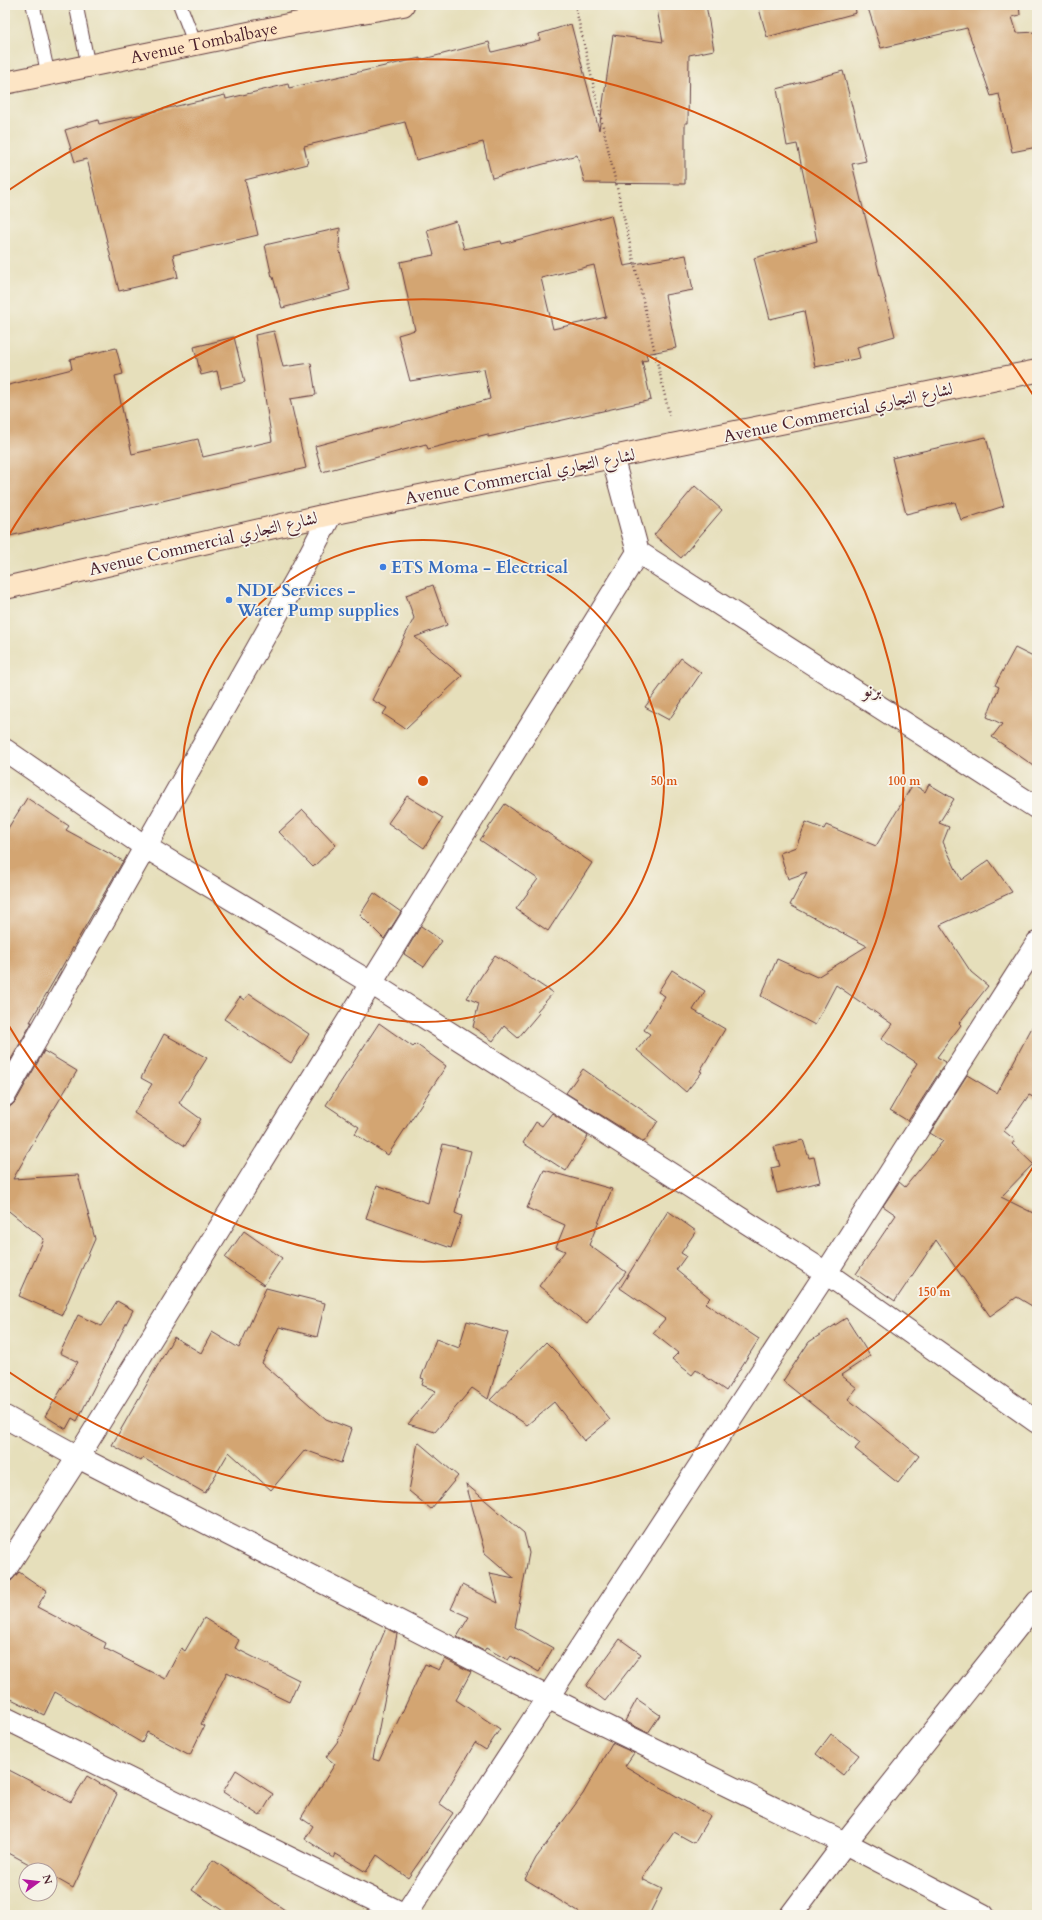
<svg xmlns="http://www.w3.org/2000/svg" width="1042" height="1920" font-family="Cardo,Amiri,serif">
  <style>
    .building { fill: #d3a572; fill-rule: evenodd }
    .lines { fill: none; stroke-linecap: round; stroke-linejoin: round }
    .lane-casing { stroke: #613c41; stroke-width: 15 }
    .street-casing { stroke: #613c41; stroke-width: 24 }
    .secondary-casing { stroke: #613c41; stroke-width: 24 }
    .path { stroke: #613c41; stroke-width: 2.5; stroke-dasharray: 1 3; stroke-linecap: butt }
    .lane { stroke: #fff; stroke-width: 13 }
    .street { stroke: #fff; stroke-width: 22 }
    .secondary { stroke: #fde5c5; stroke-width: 22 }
    .ring { fill: none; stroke: #d8530f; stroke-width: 2 }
    .shop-dot { fill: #3f7fe0; stroke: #f7f3e8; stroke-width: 1.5 }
    .labels { text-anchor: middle; stroke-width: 3.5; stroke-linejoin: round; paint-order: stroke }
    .street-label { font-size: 17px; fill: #4a1f2b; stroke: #f7f3e8 }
    .shop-label { font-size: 17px; font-weight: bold; fill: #366cbe; stroke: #f7f3e8; text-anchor: start }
    .quarter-label { font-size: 19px; fill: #4a1f2b; stroke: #f7f3e8 }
    .centre { fill: #d8530f; stroke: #f7f3e8; stroke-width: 2 }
    .ring-label { font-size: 12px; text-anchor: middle; font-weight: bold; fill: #d8530f; stroke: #f7f3e8; stroke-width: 3.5; stroke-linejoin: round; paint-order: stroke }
  </style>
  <rect width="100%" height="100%" fill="#f7f3e8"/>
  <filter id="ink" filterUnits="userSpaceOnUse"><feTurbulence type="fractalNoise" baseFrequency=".025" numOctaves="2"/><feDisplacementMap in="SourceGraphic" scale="8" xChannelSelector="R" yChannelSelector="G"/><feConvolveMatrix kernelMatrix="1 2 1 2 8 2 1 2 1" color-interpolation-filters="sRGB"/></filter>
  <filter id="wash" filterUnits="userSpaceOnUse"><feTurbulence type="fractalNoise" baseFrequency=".012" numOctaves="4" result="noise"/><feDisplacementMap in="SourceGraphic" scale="16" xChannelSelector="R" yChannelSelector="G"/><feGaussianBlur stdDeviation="0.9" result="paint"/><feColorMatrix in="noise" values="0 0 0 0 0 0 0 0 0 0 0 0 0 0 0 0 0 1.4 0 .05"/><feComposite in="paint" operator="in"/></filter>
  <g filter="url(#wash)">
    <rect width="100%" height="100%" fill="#e6dfbb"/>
    <g id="blocks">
      <g class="building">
        <polygon points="678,5 706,5 714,50 689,55 688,123 685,123 685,184 585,183 577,155 492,178 483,142 416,160 405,122 304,146 308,164 245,180 258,235 173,255 178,277 119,291 87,159 75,162 65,130 98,120 99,124 225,95 226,99 288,84 289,88 420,58 420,60 489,42 492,52 540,40 539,34 571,24 599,130 613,35 663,42 657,9"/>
        <polygon points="758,5 855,5 856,13 767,37"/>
        <polygon points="867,5 1019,5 1020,15 1012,17 1017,33 1037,32 1037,147 1012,152 999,94 991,96 967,28 881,48"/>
        <polygon points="843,71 866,161 852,164 895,336 857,347 860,358 815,367 804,311 770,319 754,258 817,241 797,144 787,146 777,89"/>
        <path d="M611,215L624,266L686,255L693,290L665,295L676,348L646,354L648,360L642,361L651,400L488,437V434L428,449L426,444L322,472L315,446L490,399L484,369L410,381L398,335L415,330L400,262L434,255L427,230L456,221L464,249L501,241L502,244ZM594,265L606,317L553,329L541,278Z"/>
        <polygon points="340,228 339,248 350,290 282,308 273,277 272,277 265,245"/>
        <polygon points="274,331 283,367 311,363 316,395 290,399 306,468 5,537 5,386 72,369 70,359 116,348 123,374 115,376 132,454 198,439 203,457 272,441 255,335"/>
        <polygon points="234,337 245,382 221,388 217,371 201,375 194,347"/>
        <polygon points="986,437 1004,506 961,520 955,502 906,514 892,458"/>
        <polygon points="695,486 722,510 681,558 654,535"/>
        <polygon points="433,585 447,625 415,637 462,676 406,729 383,714 387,708 372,700 414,618 406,595"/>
        <polygon points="1015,648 1037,659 1037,768 992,737 1002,724 987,717 999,687 995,685"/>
        <polygon points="681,658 701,673 669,720 645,707"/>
        <polygon points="913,784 925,792 929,784 954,799 939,823 949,827 943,842 961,880 989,860 1012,892 940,925 971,972 988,986 959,1023 961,1025 937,1057 946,1062 908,1121 890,1110 917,1063 881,1039 892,1024 836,985 815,1025 761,996 777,959 817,977 867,946 790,905 807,872 788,879 780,853 796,847 806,822 824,829 826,825 876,846"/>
        <polygon points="407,796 443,818 424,848 388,823"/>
        <polygon points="27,798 69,826 66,830 123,861 30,1022 32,1022 5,1070 5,833"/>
        <polygon points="505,804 592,863 548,931 516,909 538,879 480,840"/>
        <polygon points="303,810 336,845 313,867 279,832"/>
        <polygon points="374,893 401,912 384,939 360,915"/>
        <polygon points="421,926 442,941 424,967 404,954"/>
        <polygon points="495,955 553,993 537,1011 539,1013 518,1038 504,1026 493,1041 473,1027 479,1003 467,998"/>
        <polygon points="672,970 705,991 693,1010 725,1029 700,1071 702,1072 686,1092 637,1050 650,1034 644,1030 665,996 658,992"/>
        <polygon points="249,994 309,1034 291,1063 224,1019 240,997 244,1000"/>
        <polygon points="1037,1018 1037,1099 1029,1095 1004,1131 1015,1140 1012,1144 1033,1164 1001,1197 1037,1215 1037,1309 1017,1297 990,1316 936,1240 895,1301 856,1274 896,1215 883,1206 899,1182 905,1187 943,1141 930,1133 967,1075 997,1093"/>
        <polygon points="379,1023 413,1047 416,1044 446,1066 388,1155 355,1134 359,1127 326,1105"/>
        <polygon points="164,1034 207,1058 179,1103 201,1119 185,1146 134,1113 152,1084 141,1078"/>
        <polygon points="44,1051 77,1071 54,1109 53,1109 13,1179 78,1175 95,1239 62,1315 19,1296 44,1239 5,1208 5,1107 11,1106 16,1101"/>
        <polygon points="583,1069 658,1121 644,1142 566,1093"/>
        <polygon points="552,1113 588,1136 566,1171 523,1143 536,1122 542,1126"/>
        <polygon points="803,1140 809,1158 814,1157 820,1182 777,1193 771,1168 780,1166 774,1147"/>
        <polygon points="443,1144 471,1151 455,1213 462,1216 451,1248 366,1218 377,1185 428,1203"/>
        <polygon points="544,1170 612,1189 589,1245 626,1272 587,1324 539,1286 565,1251 556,1247 565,1225 527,1208"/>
        <polygon points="668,1211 696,1231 681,1253 686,1256 676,1270 710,1298 705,1303 759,1339 726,1391 696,1370 692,1375 672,1359 678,1353 653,1333 665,1319 620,1288"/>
        <polygon points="244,1231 282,1258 264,1285 225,1258"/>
        <polygon points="266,1288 325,1303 317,1337 279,1327 262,1363 326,1419 352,1429 341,1463 305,1450 271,1490 229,1452 205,1493 143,1458 141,1461 112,1445 174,1337 201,1353 212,1332 239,1348"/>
        <polygon points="117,1301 133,1310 77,1421 72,1418 66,1429 45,1416 78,1362 60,1353 78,1315 101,1326"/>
        <polygon points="846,1318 870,1356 841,1375 857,1388 848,1399 919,1456 898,1483 855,1449 860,1443 783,1381 809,1342"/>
        <polygon points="467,1321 508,1333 488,1399 472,1388 435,1432 408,1424 436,1391 422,1385 424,1379 421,1378 436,1339 459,1348"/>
        <polygon points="546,1342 559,1355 610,1420 584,1441 554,1402 527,1425 490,1400"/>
        <polygon points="418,1442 458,1476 431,1509 409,1491"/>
        <polygon points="466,1484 524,1533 529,1553 515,1627 553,1648 539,1672 511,1656 508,1660 486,1648 484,1651 457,1637 469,1617 451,1609 462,1585 498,1603 490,1573 514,1578 485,1553"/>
        <polygon points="19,1572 47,1591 37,1607 106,1643 104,1648 165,1679 181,1648 185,1651 204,1618 239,1640 235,1648 299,1680 289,1702 227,1672 201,1724 204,1726 190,1755 147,1732 142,1743 55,1692 44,1715 5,1696 5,1582 11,1581"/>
        <polygon points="386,1628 397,1634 373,1759 379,1761 425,1664 439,1670 445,1659 471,1672 456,1700 500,1729 486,1750 475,1743 439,1803 453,1813 408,1878 377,1855 366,1872 336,1854 334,1858 305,1839 313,1826 301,1818 335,1764 326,1757 338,1741"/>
        <polygon points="620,1639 641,1654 605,1701 586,1686"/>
        <polygon points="637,1699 660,1715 648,1733 625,1721"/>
        <polygon points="831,1734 859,1755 843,1775 816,1754"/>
        <polygon points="612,1743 634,1753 625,1766 710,1816 694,1843 674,1832 642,1879 662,1889 649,1915 583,1915 525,1879 536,1858 583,1794"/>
        <polygon points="5,1768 71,1802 87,1776 117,1794 73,1888 50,1875 50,1870 40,1870 5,1851"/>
        <polygon points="236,1770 273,1794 260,1816 223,1792"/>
        <polygon points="213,1860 292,1915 229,1915 192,1890"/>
      </g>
    </g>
  </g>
  <g filter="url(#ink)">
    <use href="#blocks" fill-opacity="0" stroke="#613c41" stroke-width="1"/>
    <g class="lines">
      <defs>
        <g id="lane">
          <polyline points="33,5 48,74"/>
          <polyline points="76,5 88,65"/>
          <polyline points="180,5 195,44"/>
        </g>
        <g id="street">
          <polyline points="612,456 638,552 1037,808"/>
          <polyline points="5,750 144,846 371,983 826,1273 1037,1422"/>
          <polyline points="5,1095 299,575 331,514"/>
          <polyline points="5,1417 78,1457 547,1697 845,1843 983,1915"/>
          <polyline points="5,1570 78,1457 638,552"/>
          <polyline points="5,1718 405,1915"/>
          <polyline points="405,1915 826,1273 1037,943"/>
          <polyline points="791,1915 845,1843 1037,1602"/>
        </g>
        <g id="secondary">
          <path id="s1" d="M5,83L293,24L403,5"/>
          <polyline points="5,588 331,514 1037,371"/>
        </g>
      </defs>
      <use href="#lane" class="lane-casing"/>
      <use href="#street" class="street-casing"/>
      <use href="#secondary" class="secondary-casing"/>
      <polyline class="path" points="575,5 670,418"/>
      <use href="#lane" class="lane"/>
      <use href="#street" class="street"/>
      <use href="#secondary" class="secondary"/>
    </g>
  </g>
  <g class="ring">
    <circle cx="423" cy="781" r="241"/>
    <path d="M6 540A481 481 0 1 1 6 1021"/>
    <path d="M1035 1164A722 722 0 0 1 9 1372M9 190A722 722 0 0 1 1035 398"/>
  </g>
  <g class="shop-dot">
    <circle cx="383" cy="567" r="4"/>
    <circle cx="229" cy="600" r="4"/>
  </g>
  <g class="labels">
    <g class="street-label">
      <text dy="6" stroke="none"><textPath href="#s1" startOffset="203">Avenue Tombalbaye</textPath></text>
      <text transform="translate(838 412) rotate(-12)" y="6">Avenue Commercial لشارع التجاري</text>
      <text transform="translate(520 476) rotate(-11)" y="6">Avenue Commercial لشارع التجاري</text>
      <text transform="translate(203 543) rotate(-13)" y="6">Avenue Commercial لشارع التجاري</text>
    </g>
    <g class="shop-label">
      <text x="391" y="573">ETS Moma - Electrical</text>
      <text x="237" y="596">NDL Services -<tspan x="237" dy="20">Water Pump supplies</tspan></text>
    </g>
    <g class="quarter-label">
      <text x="872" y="696">برنو</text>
    </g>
  </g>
  <circle cx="423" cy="781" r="6" class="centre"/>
  <g class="ring-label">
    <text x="664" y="785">50 m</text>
    <text x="904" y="785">100 m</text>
    <text x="934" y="1296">150 m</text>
  </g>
  <rect width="1042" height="1920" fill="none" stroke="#f7f3e8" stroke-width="20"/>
  <g transform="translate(38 1882) rotate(75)"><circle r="19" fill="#f7f3e8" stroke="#b29e9c"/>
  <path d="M0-3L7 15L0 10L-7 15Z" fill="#b5179e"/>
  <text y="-6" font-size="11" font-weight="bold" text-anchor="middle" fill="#4a1f2b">N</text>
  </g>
</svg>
